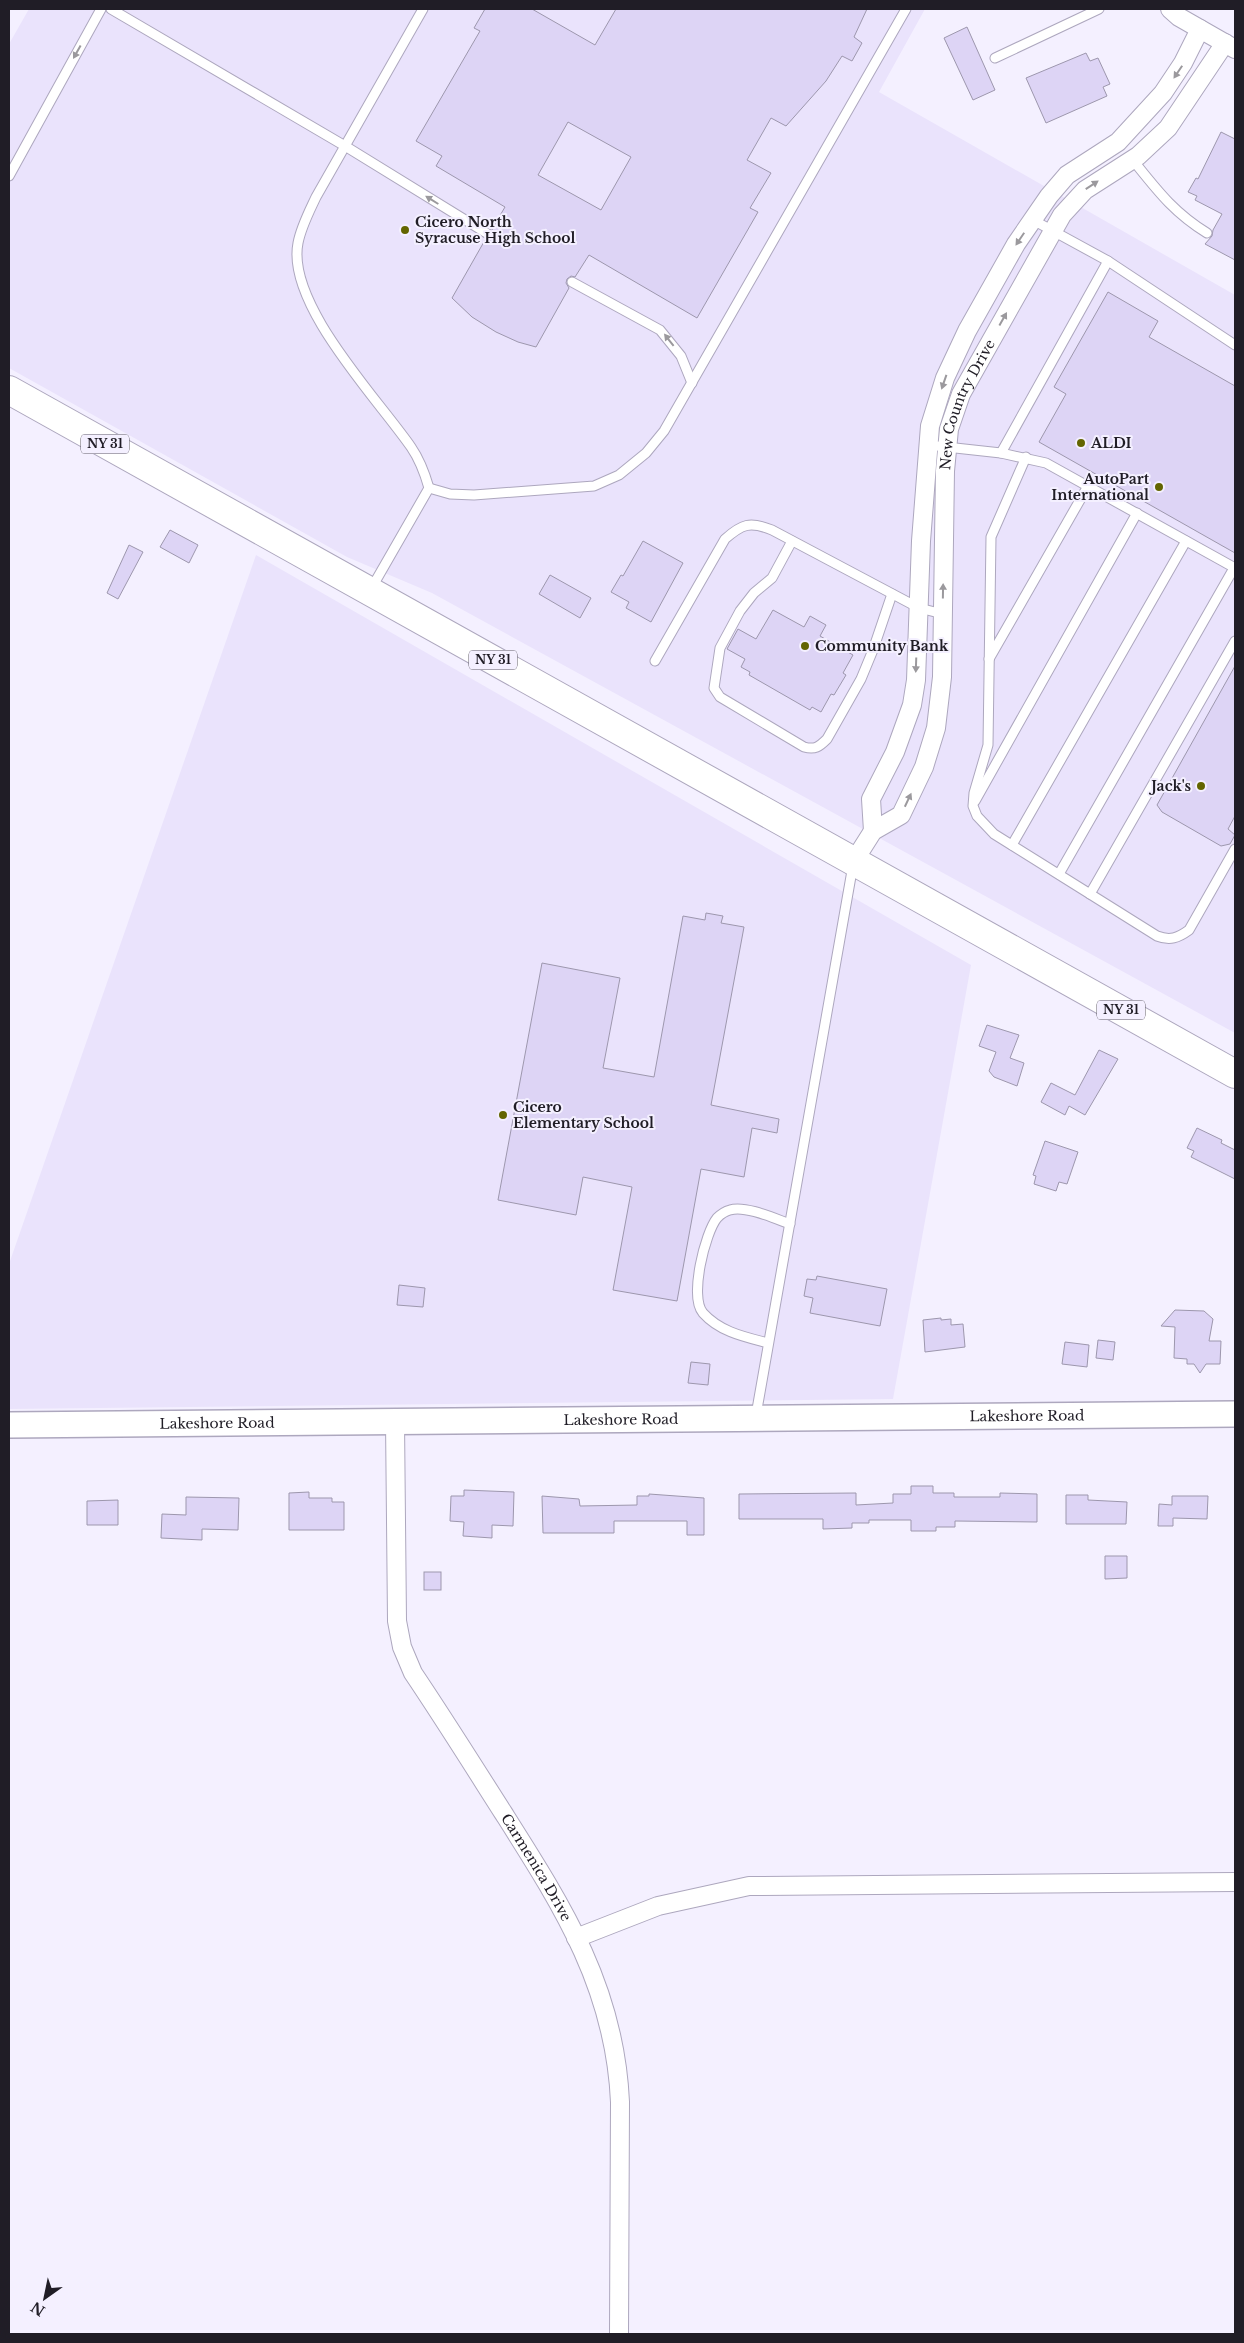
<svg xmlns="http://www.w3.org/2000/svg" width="1244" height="2343" font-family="'Libre Baskerville',serif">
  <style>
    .built { fill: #eae3fc }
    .building { fill: #ddd4f5; stroke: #9d97ad; fill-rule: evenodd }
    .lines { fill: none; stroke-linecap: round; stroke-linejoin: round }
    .lane-casing { stroke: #ada7be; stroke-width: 11 }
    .street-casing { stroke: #ada7be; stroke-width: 20 }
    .secondary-casing { stroke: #ada7be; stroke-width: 28 }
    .primary-casing { stroke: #ada7be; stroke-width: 30 }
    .lane { stroke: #fff; stroke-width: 9 }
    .street { stroke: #fff; stroke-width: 18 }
    .secondary { stroke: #fff; stroke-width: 25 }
    .primary { stroke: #fff; stroke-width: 28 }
    .oneway { fill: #9b999d }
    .poi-dot { fill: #636500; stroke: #f4f0ff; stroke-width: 2 }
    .labels { text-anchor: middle; stroke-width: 4; stroke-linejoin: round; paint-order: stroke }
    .shield { fill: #f4f0ff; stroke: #605c67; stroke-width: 1 }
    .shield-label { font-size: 12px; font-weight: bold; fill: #201d26 }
    .poi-label { font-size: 14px; font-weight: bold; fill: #201d26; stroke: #f4f0ff; text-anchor: start }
    .street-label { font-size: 14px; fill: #201d26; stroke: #f4f0ff }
  </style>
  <rect width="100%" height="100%" fill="#f4f0ff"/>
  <g class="built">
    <polygon points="29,9 925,9 879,92 1235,295 1235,1033 432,593 347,557 9,368 9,44"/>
    <polygon points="256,555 971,965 893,1399 9,1409 9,1264"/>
  </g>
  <g class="building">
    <path d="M485,9H532L595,45L616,9H867L854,37L862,43L852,61L842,56L826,81L786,126L771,118L747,160L771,173L750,208L758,212L697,318L589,255L575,277L571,276L567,279L566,283L569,288L536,347L518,342L496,332L472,317L452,298L485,240H491L494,237L492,229L505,207L436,166L442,156L416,141L480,31L474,28ZM568,122L631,157L601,210L538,175Z"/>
    <polygon points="967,27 995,90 973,100 944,38"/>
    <polygon points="1086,53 1090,61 1098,58 1110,84 1103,87 1107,96 1046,123 1026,78"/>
    <polygon points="1221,132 1235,139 1235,260 1205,244 1212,236 1213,230 1222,214 1195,200 1197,196 1188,192 1196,178 1198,179"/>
    <polygon points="1108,292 1158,321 1149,337 1235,386 1235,553 1039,442 1066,394 1054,387"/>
    <polygon points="170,530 198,545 189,563 160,547"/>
    <polygon points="643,541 683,563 651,622 626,608 629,602 611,592 621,575 623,576"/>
    <polygon points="129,545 143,552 118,599 107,593"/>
    <polygon points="550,575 591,598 580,618 539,594"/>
    <polygon points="773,610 804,627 810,616 826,625 820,636 853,655 843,673 846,675 834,695 831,694 821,712 812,707 810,710 749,675 750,672 741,667 745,659 727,649 738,629 756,639"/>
    <polygon points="1235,666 1235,816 1228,829 1235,835 1230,844 1221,846 1162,812 1157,805"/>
    <polygon points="706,913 723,916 721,923 744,927 711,1105 779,1119 777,1133 752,1128 744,1177 701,1169 677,1301 613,1290 632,1187 583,1177 576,1215 498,1200 542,963 620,978 603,1068 654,1077 683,916 705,920"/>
    <polygon points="987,1025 1019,1035 1010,1058 1024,1063 1017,1086 994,1077 989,1071 996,1052 979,1046"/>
    <polygon points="1099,1050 1118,1059 1085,1115 1069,1106 1065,1115 1041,1102 1051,1083 1075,1095"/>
    <polygon points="1197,1128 1222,1140 1221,1143 1235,1150 1235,1179 1191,1157 1194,1151 1187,1148"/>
    <polygon points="1045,1141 1078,1152 1067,1184 1059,1182 1056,1191 1034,1184 1036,1176 1033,1175"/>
    <polygon points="817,1276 887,1289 880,1326 810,1313 813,1298 804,1296 807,1279 816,1280"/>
    <polygon points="399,1285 425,1288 423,1307 397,1305"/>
    <polygon points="1175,1310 1204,1311 1213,1319 1209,1341 1221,1341 1220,1364 1206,1364 1200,1373 1194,1364 1187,1364 1187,1359 1174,1358 1175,1327 1161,1326"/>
    <polygon points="941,1318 941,1320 951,1319 951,1325 963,1324 965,1347 925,1352 923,1320"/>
    <polygon points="1098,1340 1115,1342 1113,1360 1096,1358"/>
    <polygon points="1065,1342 1089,1345 1087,1367 1062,1364"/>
    <polygon points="691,1362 710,1364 708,1385 688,1383"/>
    <polygon points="911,1486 933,1486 933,1493 954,1493 954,1497 1000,1497 1000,1493 1037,1494 1037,1522 955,1521 955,1527 936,1527 936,1531 911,1531 911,1520 869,1520 869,1523 852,1523 852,1528 823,1529 823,1519 739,1519 739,1494 856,1493 856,1505 893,1503 893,1494 911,1494"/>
    <polygon points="464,1490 514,1492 513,1526 492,1525 492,1538 463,1536 464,1522 450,1521 451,1496 464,1496"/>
    <polygon points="309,1492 309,1498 332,1498 332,1502 344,1502 344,1530 289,1530 289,1493"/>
    <polygon points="649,1494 704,1498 704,1535 687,1535 687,1521 614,1521 614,1533 543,1533 542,1496 579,1499 580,1506 637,1505 637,1496 649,1496"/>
    <polygon points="1066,1495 1088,1495 1088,1500 1127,1502 1126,1524 1066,1524"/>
    <polygon points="1172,1496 1208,1496 1207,1519 1173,1518 1173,1526 1158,1526 1159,1504 1172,1505"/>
    <polygon points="186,1497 239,1498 238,1530 202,1529 202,1540 161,1538 162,1514 186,1515"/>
    <polygon points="118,1500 118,1525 87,1525 87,1501"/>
    <polygon points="1105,1556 1127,1556 1127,1578 1105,1579"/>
    <rect x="424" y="1572" width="17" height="18"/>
  </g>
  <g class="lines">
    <defs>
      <g id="lane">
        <polyline points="111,9 345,146 488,234"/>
        <path d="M423,9L316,197C309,212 301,227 298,243C286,304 378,399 411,447C420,460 425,474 429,488"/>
        <polyline points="995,58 1099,9"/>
        <path d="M1132,159C1157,190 1173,212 1207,233"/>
        <polyline points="9,176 101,9"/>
        <polyline points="1108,261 1235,345"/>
        <polyline points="572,282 660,330 681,356 692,383"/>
        <polyline points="928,445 1001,453 1046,463 1235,568"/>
        <polyline points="1001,453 1108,261 1033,220"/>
        <polyline points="1026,457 991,537 988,745 974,793 973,806 977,816 994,834 1090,894 1235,641"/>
        <path d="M792,541L772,578L754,593L740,611L720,648L714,688L720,697L804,747C815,750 819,747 827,739L861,679L873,650L892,594"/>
        <polyline points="371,589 429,488 450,494 474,495 594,486 619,475 646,453 664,431 906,9"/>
        <polyline points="989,659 1088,486"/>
        <path d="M655,661L725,539C742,524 750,521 772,530L919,608L943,614"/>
        <polyline points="975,801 1137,513"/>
        <polyline points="1012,845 1186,541"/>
        <polyline points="1059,874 1234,568"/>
        <path d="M1090,894L1157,936C1170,941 1178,938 1189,930L1235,849"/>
        <path d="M768,1343C745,1337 720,1332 703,1313C689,1297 705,1233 717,1218C720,1215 726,1211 730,1210C745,1205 776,1219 790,1224"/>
        <polyline points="756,1415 853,865"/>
      </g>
      <g id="street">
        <polyline points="1170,9 1179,17 1235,49"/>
        <polyline points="873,831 871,799 895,752 912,705 916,680 921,541 930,426 945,378 967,331 1016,244 1049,196 1067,175 1118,142 1163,93 1183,63 1200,29"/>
        <path id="s1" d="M854,861L873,831L901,815L924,767L936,728L942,677L945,471L949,429L961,394L1062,215L1085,190L1138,156L1168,128L1225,43"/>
        <path id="s2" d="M395,1421L397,1621L402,1647L413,1673C444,1719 474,1767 504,1814C563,1907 615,1988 620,2102L619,2334"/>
        <polyline points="576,1938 658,1906 749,1886 1235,1882"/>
      </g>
      <g id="secondary">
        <path id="s3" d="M9,1425L1235,1414"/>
      </g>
      <polyline id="primary" points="9,390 1235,1074"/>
    </defs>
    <use href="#lane" class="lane-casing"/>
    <use href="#street" class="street-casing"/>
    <use href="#secondary" class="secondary-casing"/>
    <use href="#primary" class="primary-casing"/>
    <use href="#lane" class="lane"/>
    <use href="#street" class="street"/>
    <use href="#secondary" class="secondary"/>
    <use href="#primary" class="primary"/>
  </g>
  <defs><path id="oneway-solid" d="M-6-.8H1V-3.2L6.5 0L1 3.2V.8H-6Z" transform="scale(1.25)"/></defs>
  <g class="oneway">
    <use href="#oneway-solid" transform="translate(77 52) rotate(119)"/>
    <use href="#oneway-solid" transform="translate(1178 72) rotate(124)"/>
    <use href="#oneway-solid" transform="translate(1092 185) rotate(-33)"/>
    <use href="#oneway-solid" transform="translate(432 200) rotate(-148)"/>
    <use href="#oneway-solid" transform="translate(1020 239) rotate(124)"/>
    <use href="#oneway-solid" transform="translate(1003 319) rotate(-61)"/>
    <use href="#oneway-solid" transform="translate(669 340) rotate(-128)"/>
    <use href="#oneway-solid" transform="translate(944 382) rotate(109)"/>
    <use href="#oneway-solid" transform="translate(943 591) rotate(-89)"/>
    <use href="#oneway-solid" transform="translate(916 665) rotate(92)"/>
    <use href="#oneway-solid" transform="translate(908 800) rotate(-65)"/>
  </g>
  <g class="poi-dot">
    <circle cx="405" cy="230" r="5"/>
    <circle cx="1081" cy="443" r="5"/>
    <circle cx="1159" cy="487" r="5"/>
    <circle cx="805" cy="646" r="5"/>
    <circle cx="1201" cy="786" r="5"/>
    <circle cx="503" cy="1115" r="5"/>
  </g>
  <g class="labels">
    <g class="shield">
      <rect x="81" y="434.5" width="48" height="19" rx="4"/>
      <rect x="469" y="650.5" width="48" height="19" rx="4"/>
      <rect x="1097" y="1000.5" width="48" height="19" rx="4"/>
    </g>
    <g class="shield-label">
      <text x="105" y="448">NY 31</text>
      <text x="493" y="664">NY 31</text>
      <text x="1121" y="1014">NY 31</text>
    </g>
    <g class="poi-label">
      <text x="415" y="227">Cicero North<tspan x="415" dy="16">Syracuse High School</tspan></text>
      <text x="1091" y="448">ALDI</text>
      <text x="1149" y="484" text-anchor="end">AutoPart<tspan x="1149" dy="16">International</tspan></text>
      <text x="815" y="651">Community Bank</text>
      <text x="1191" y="791" text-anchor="end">Jack's</text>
      <text x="513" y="1112">Cicero<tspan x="513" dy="16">Elementary School</tspan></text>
    </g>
    <g class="street-label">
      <text dy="5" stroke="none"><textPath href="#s1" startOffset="490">New Country Drive</textPath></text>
      <text dy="5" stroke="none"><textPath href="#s3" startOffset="1018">Lakeshore Road</textPath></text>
      <text dy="5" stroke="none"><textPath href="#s3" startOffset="612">Lakeshore Road</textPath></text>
      <text dy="5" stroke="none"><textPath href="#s3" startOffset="208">Lakeshore Road</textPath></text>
      <text dy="5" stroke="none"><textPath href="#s2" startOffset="485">Carmenica Drive</textPath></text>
    </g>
  </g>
  <rect width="1244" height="2343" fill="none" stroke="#201d26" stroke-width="20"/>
  <g transform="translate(45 2298) rotate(213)" stroke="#f4f0ff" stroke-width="4" paint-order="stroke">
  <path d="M0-4L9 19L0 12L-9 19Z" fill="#201d26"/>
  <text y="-8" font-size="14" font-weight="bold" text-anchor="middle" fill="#201d26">N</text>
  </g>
</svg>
